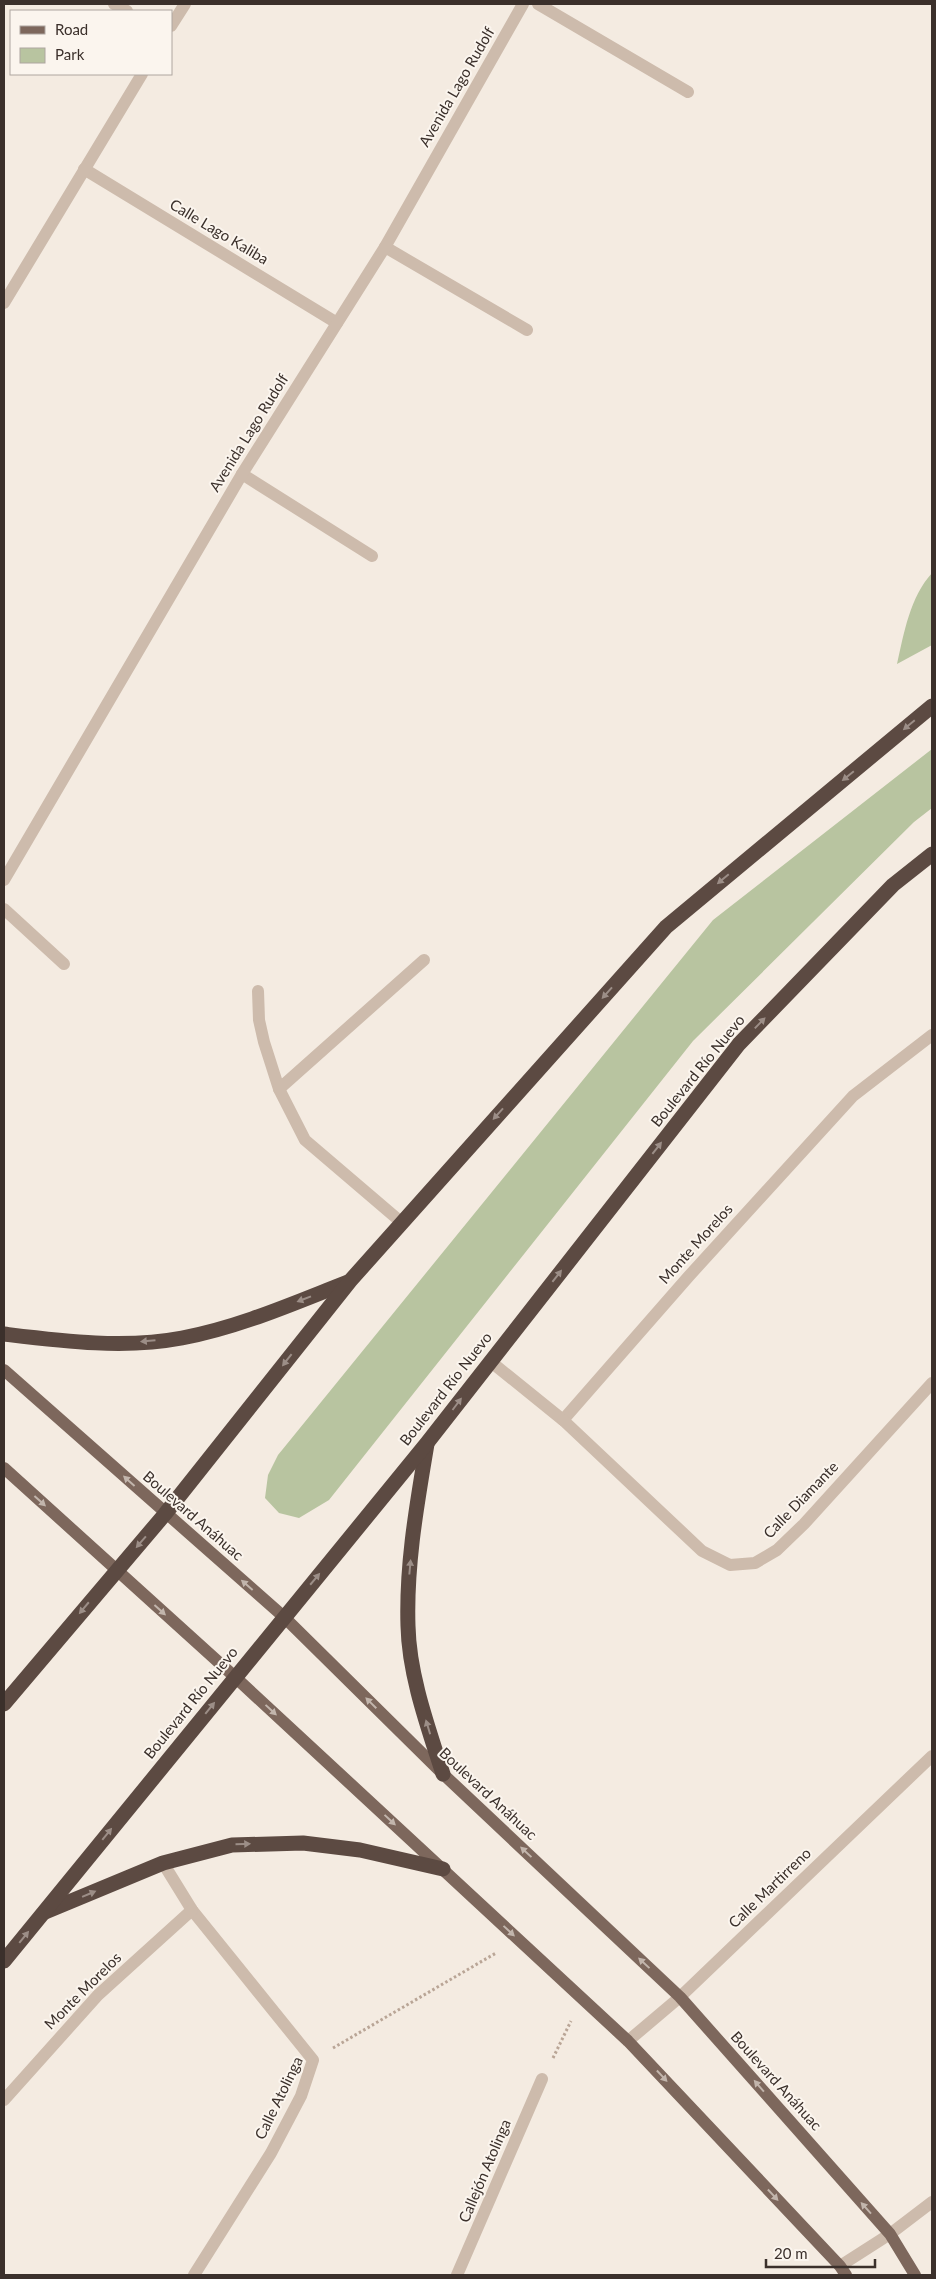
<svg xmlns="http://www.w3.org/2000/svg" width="936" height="2279" font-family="Lato,sans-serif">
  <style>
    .green { fill: #b8c4a0 }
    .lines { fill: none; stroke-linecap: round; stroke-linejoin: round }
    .path { stroke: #b9a596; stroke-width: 3; stroke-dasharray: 2.5 2.5; stroke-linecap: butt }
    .minor { stroke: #cdbbac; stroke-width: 12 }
    .major { stroke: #7d675c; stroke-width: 12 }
    .highway { stroke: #5c4a42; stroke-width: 15 }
    .oneway { fill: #9c8e87 }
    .oneway2 { fill: #c2b5ac }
    .labels { text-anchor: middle; stroke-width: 4; stroke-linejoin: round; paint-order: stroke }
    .street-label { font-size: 15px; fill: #3b302b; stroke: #fbf5ee }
  </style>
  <rect width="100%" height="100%" fill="#f4ebe1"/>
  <g class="green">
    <path d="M932,573V645L897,664C904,633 910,597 932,573Z"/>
    <polygon points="932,749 932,808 914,822 693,1041 329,1500 299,1518 279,1513 265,1498 268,1475 278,1455 713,920"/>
  </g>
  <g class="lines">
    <g class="path">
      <polyline points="333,2048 496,1953"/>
      <polyline points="553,2058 571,2021"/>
    </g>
    <g class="minor">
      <polyline points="114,4 127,11"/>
      <polyline points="538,4 688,92"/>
      <polyline points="171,26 185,4"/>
      <polyline points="84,169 337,323"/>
      <polyline points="385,247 527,330"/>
      <polyline points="4,303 142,74"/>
      <polyline points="242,474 372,556"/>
      <polyline points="4,880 242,474 385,247 523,4"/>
      <polyline points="4,909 64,964"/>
      <polyline points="258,991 259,1020 264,1042 279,1089 305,1140 401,1222"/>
      <polyline points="279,1089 424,960"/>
      <polyline points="490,1361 563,1420 689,1276 853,1096 932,1035"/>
      <polyline points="563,1420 702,1551 730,1565 755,1563 777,1550 804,1524 932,1383"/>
      <polyline points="163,1863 192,1910 313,2060 301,2096 271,2153 194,2275"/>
      <polyline points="628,2041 680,1997 932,1756"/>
      <polyline points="4,2100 98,1995 192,1910"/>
      <polyline points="840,2266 890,2234 932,2202"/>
      <polyline points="457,2275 542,2079"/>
    </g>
    <g class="major">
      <polyline points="4,1370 284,1617 443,1774 680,1997 890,2234 915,2275"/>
      <polyline points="4,1468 235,1677 628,2041 840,2266 846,2275"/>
    </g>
    <g class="highway">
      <path d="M4,1334C62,1341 124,1349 182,1338C240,1327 294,1303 348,1282"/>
      <path d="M427,1444C417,1504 406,1564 408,1626C409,1675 428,1727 443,1774"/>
      <polyline points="4,1704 165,1514 350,1281 666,927 932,706"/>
      <polyline points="45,1912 163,1863 232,1845 303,1843 360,1850 443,1869"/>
      <polyline points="4,1961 427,1443 739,1044 893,885 932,854"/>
    </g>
  </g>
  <defs><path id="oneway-solid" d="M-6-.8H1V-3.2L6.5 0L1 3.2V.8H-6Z" transform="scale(1.25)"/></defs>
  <g class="oneway">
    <use href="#oneway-solid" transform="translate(909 725) rotate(140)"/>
    <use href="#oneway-solid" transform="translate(848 776) rotate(141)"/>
    <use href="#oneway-solid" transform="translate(723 879) rotate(140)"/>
    <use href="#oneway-solid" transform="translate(607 993) rotate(132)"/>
    <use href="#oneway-solid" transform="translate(760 1023) rotate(-46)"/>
    <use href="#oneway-solid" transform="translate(498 1114) rotate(132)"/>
    <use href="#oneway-solid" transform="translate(657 1148) rotate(-52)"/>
    <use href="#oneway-solid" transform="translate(557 1276) rotate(-52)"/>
    <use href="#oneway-solid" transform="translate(304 1299) rotate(159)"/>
    <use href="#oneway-solid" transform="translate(148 1341) rotate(175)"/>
    <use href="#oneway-solid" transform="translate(287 1360) rotate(128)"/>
    <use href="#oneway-solid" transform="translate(457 1404) rotate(-53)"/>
    <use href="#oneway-solid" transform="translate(141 1542) rotate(131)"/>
    <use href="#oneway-solid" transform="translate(410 1567) rotate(-85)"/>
    <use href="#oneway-solid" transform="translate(315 1579) rotate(-50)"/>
    <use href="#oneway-solid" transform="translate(84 1608) rotate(130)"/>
    <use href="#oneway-solid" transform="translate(210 1708) rotate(-51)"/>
    <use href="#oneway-solid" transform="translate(428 1727) rotate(-107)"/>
    <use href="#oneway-solid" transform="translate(107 1834) rotate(-51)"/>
    <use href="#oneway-solid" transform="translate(243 1844) rotate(-2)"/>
    <use href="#oneway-solid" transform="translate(89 1894) rotate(-23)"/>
    <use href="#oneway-solid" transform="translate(24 1937) rotate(-51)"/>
  </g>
  <g class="oneway2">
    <use href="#oneway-solid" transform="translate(129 1481) rotate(-138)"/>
    <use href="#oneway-solid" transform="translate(40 1501) rotate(42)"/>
    <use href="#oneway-solid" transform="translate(247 1585) rotate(-139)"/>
    <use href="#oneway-solid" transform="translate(160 1610) rotate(42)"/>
    <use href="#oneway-solid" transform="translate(371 1703) rotate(-135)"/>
    <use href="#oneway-solid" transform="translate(271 1710) rotate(43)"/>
    <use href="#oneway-solid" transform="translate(390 1820) rotate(43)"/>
    <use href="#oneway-solid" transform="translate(526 1852) rotate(-137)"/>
    <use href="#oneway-solid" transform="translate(509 1931) rotate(43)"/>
    <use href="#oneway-solid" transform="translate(644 1963) rotate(-137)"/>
    <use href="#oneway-solid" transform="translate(662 2076) rotate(47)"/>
    <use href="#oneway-solid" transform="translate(759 2086) rotate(-131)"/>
    <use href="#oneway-solid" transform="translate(773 2195) rotate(47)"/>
    <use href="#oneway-solid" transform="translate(866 2208) rotate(-132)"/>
  </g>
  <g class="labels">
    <g class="street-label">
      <text transform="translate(457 87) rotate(-60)" y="5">Avenida Lago Rudolf</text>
      <text transform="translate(219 232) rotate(31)" y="5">Calle Lago Kaliba</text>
      <text transform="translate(249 433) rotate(-58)" y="5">Avenida Lago Rudolf</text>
      <text transform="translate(698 1071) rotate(-51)" y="5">Boulevard Río Nuevo</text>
      <text transform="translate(696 1244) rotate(-48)" y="5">Monte Morelos</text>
      <text transform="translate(446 1389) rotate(-52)" y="5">Boulevard Río Nuevo</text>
      <text transform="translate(801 1500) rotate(-46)" y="5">Calle Diamante</text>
      <text transform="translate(193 1516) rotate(41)" y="5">Boulevard Anáhuac</text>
      <text transform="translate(191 1703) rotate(-51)" y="5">Boulevard Río Nuevo</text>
      <text transform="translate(488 1794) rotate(43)" y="5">Boulevard Anáhuac</text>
      <text transform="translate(770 1888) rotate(-44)" y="5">Calle Martirreno</text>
      <text transform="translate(83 1991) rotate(-45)" y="5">Monte Morelos</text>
      <text transform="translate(776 2081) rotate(48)" y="5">Boulevard Anáhuac</text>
      <text transform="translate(279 2098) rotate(-64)" y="5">Calle Atolinga</text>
      <text transform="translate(485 2171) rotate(-67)" y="5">Callejón Atolinga</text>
    </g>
  </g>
  <rect width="936" height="2279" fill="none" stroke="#3b302b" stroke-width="10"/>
  <rect x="10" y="10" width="162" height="65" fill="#fbf5ee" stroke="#aea6a0"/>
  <rect x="20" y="26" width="25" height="8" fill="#7d675c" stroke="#aea6a0"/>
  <text x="55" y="35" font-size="15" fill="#3b302b">Road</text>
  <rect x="20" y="48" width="25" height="15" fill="#b8c4a0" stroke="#aea6a0"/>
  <text x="55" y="60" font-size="15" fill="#3b302b">Park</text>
  <path d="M766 2259v8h109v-8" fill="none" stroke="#3b302b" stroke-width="2.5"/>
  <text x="774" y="2259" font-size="15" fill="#3b302b" stroke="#fbf5ee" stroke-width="4" paint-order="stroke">20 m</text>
</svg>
